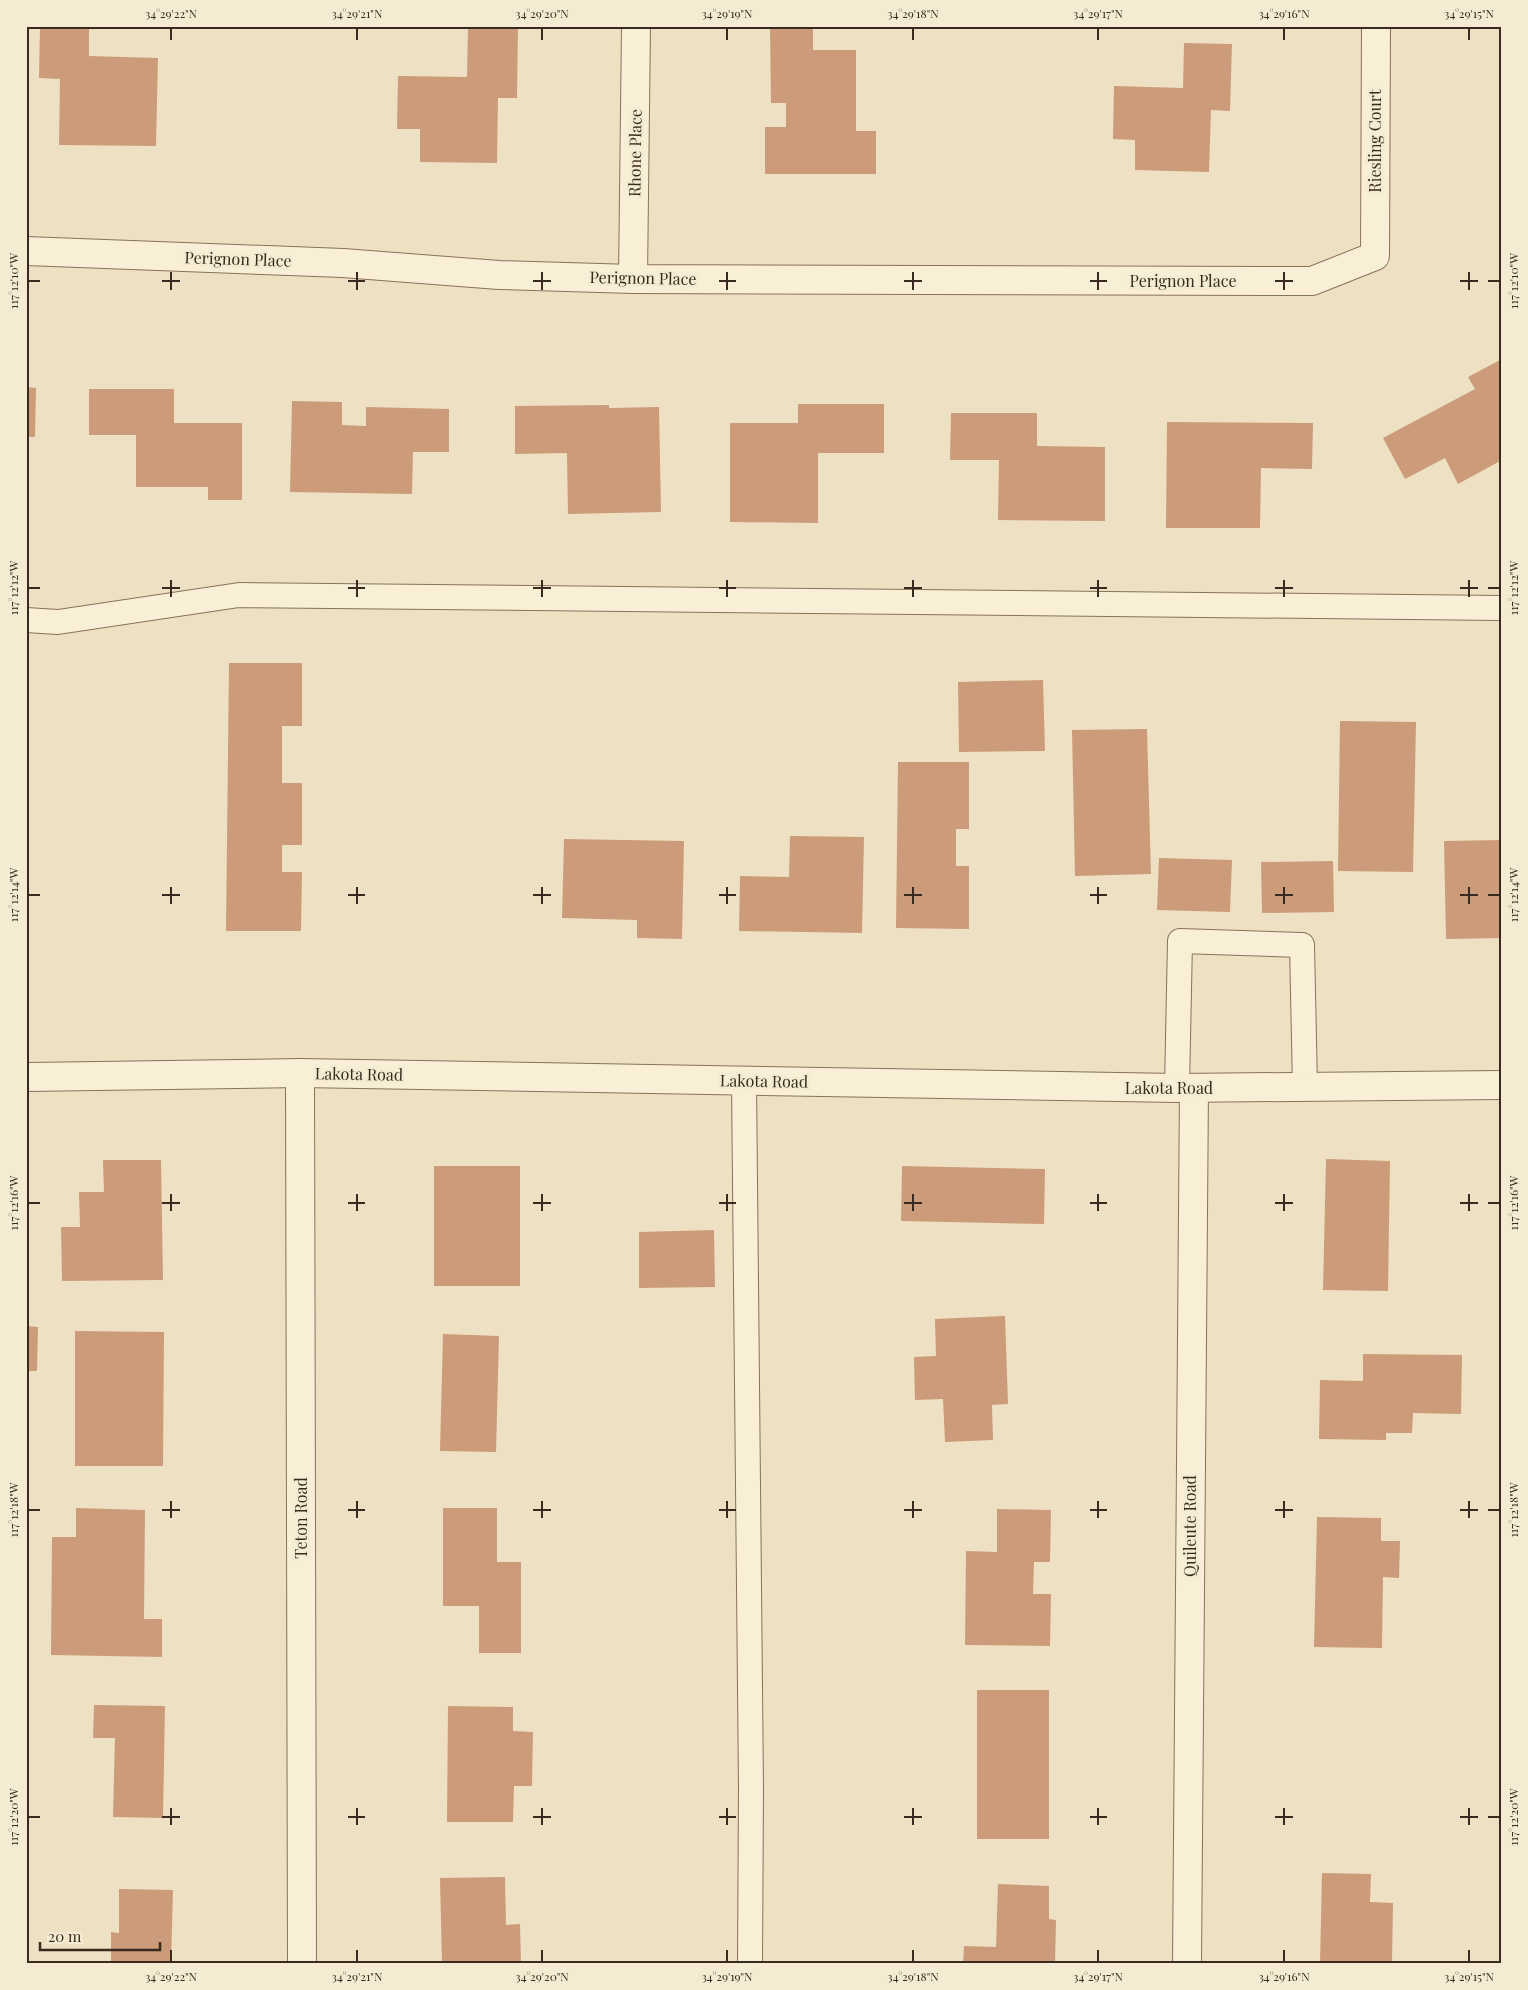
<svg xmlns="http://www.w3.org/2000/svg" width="1528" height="1990" font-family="'Playfair Display',serif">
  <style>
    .building { fill: #cc9b79 }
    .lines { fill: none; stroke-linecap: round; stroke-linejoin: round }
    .service-casing { stroke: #88725a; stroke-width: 26 }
    .minor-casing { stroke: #88725a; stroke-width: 30 }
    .service { stroke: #f9eed6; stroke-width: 24 }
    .minor { stroke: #f9eed6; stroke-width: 28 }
    .ticks { fill: none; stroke: #382a1e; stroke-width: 2 }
    .labels { text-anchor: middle; stroke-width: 5; stroke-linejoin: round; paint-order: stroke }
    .street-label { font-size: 16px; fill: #382a1e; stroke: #f5ebd2 }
    .neatline { fill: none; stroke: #382a1e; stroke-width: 2 }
    .ticks-label { font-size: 12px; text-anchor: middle; fill: #382a1e }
  </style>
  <rect width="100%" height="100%" fill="#eee1c3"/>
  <g class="building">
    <polygon points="40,26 89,26 89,56 158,58 156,146 59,145 60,79 39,78"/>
    <polygon points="468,26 518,26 517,98 498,98 497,163 420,162 420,129 397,129 398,76 467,77"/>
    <polygon points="770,26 813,26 813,50 856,50 856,131 876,131 876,174 765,174 765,127 786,127 786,103 771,103"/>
    <polygon points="1184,43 1232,44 1230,111 1211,110 1209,172 1135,170 1135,140 1113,139 1114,86 1183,88"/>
    <polygon points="1502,359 1502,460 1458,484 1445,458 1405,479 1383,438 1475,389 1468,377"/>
    <polygon points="26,387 36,388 35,437 26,437"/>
    <polygon points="89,389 174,389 174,423 242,423 242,500 208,500 208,487 136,487 136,435 89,435"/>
    <polygon points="292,401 342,402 342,425 366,426 366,407 449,409 449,452 413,452 412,494 290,492"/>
    <polygon points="798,404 884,404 884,453 818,453 818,523 730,522 730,423 798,423"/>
    <polygon points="609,405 609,408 659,407 661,512 568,514 567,453 515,454 515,406"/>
    <polygon points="951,413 1037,413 1037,446 1105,447 1105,521 998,520 999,460 950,460"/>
    <polygon points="1167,422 1313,423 1312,469 1261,468 1260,528 1166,528"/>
    <polygon points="229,663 302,663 302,726 282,726 282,783 302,783 302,845 282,845 282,872 302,872 301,931 226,931"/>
    <polygon points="1043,680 1045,751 959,752 958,682"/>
    <polygon points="1340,721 1416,722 1413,872 1338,871"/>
    <polygon points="1147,729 1151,874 1075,876 1072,730"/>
    <polygon points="898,762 969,762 969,829 956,829 956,866 969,866 969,929 896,928"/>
    <polygon points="790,836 864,837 862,933 739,931 740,876 789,877"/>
    <polygon points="564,839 684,841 682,939 637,938 637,920 562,918"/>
    <polygon points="1502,840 1502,938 1446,939 1444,841"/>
    <polygon points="1159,858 1232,860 1230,912 1157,910"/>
    <polygon points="1333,861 1334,912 1262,913 1261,862"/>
    <polygon points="1326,1159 1390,1161 1388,1291 1323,1290"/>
    <polygon points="103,1160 161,1160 163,1280 62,1281 61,1227 80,1227 79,1192 104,1192"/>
    <rect x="434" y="1166" width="86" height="120"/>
    <polygon points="902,1166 1045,1169 1044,1224 901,1221"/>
    <polygon points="714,1230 715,1287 639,1288 639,1232"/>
    <polygon points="1005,1316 1008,1404 992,1405 993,1440 945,1442 943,1399 915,1400 914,1357 936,1356 935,1319"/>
    <polygon points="26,1326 38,1327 37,1371 26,1371"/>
    <polygon points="75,1331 164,1332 163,1466 75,1466"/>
    <polygon points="443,1334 499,1336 496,1452 440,1451"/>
    <polygon points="1363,1354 1462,1355 1461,1414 1413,1413 1412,1433 1386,1433 1386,1440 1319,1439 1320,1380 1363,1381"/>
    <polygon points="76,1508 145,1510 144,1619 162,1619 162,1657 51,1655 52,1537 76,1537"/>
    <polygon points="443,1508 497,1508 497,1562 521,1562 521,1653 479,1653 479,1606 443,1606"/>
    <polygon points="997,1509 1051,1510 1050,1562 1034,1562 1033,1594 1051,1594 1050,1646 965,1645 966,1551 997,1552"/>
    <polygon points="1317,1517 1381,1518 1381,1541 1400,1541 1399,1578 1383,1577 1382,1648 1314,1647"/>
    <rect x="977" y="1690" width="72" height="149"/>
    <polygon points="94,1705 165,1706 163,1818 113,1817 115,1738 93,1738"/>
    <polygon points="448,1706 513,1707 513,1731 533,1732 532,1786 514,1786 513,1822 447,1822"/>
    <polygon points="1322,1873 1371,1874 1370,1902 1393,1903 1392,1962 1320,1964"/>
    <polygon points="505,1877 506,1925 520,1924 521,1964 442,1964 440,1878"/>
    <polygon points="998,1884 1049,1886 1049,1919 1056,1920 1055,1964 963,1964 964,1946 996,1947"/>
    <polygon points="119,1889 173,1890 171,1964 111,1964 111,1932 119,1933"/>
  </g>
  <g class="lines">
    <defs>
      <g id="service">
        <polyline points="26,620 58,622 239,595 1502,608"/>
        <polyline points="744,1081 751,1789 750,1964"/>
        <polyline points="1177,1088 1180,941 1302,945 1305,1087"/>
      </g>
      <g id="minor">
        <polyline points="26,251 343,263 499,275 633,279 1312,281 1375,256 1376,26"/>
        <polyline points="633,279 636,26"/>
        <polyline points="300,1073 302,1964"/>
        <polyline points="26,1077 300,1073 1177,1088 1502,1085"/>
        <polyline points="1187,1964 1194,1088"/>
      </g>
    </defs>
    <use href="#service" class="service-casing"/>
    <use href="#minor" class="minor-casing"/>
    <use href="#service" class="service"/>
    <use href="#minor" class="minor"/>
  </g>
  <path class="ticks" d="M171,28V40M357,28V40M542,28V40M727,28V40M913,28V40M1098,28V40M1284,28V40M1469,28V40M171,272V290M357,272V290M542,272V290M727,272V290M913,272V290M1098,272V290M1284,272V290M1469,272V290M28,281H40M162,281H180M348,281H365M533,281H551M719,281H736M904,281H922M1090,281H1107M1275,281H1293M1460,281H1478M1488,281H1500M171,580V597M357,580V597M542,580V597M727,580V597M913,580V597M1098,580V597M1284,580V597M1469,580V597M28,588H40M162,588H180M348,588H365M533,588H551M719,588H736M904,588H922M1090,588H1107M1275,588H1293M1460,588H1478M1488,588H1500M171,887V904M357,887V904M542,887V904M727,887V904M913,887V904M1098,887V904M1284,887V904M1469,887V904M28,895H40M162,895H180M348,895H365M533,895H551M719,895H736M904,895H922M1090,895H1107M1275,895H1293M1460,895H1478M1488,895H1500M171,1194V1211M357,1194V1211M542,1194V1211M727,1194V1211M913,1194V1211M1098,1194V1211M1284,1194V1211M1469,1194V1211M28,1203H40M162,1203H180M348,1203H365M533,1203H551M719,1203H736M904,1203H922M1090,1203H1107M1275,1203H1293M1460,1203H1478M1488,1203H1500M171,1501V1518M357,1501V1518M542,1501V1518M727,1501V1518M913,1501V1518M1098,1501V1518M1284,1501V1518M1469,1501V1518M28,1510H40M162,1510H180M348,1510H365M533,1510H551M719,1510H736M904,1510H922M1090,1510H1107M1275,1510H1293M1460,1510H1478M1488,1510H1500M171,1808V1825M357,1808V1825M542,1808V1825M727,1808V1825M913,1808V1825M1098,1808V1825M1284,1808V1825M1469,1808V1825M28,1817H40M162,1817H180M348,1817H365M533,1817H551M719,1817H736M904,1817H922M1090,1817H1107M1275,1817H1293M1460,1817H1478M1488,1817H1500M171,1950V1962M357,1950V1962M542,1950V1962M727,1950V1962M913,1950V1962M1098,1950V1962M1284,1950V1962M1469,1950V1962"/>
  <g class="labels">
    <g class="street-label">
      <text transform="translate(1375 141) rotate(-90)" y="6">Riesling Court</text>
      <text transform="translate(635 153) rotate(-89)" y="6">Rhone Place</text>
      <text transform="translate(238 259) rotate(2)" y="6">Perignon Place</text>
      <text transform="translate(643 278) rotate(1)" y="6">Perignon Place</text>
      <text x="1183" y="287">Perignon Place</text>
      <text transform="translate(359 1074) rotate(1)" y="6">Lakota Road</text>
      <text transform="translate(764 1081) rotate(1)" y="6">Lakota Road</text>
      <text x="1169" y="1094">Lakota Road</text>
      <text transform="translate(301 1518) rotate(-90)" y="6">Teton Road</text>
      <text transform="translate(1190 1526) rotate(-90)" y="6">Quileute Road</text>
    </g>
  </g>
  <rect width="1528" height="1990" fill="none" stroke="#f5ebd2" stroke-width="55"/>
  <path d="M40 1942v8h120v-8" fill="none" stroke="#382a1e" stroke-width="2.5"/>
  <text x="48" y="1942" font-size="15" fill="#382a1e" stroke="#f5ebd2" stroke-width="4" paint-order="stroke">20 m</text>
  <rect x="28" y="28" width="1472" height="1934" class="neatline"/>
  <g class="ticks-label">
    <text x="171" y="18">34°29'22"N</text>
    <text x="357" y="18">34°29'21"N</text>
    <text x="542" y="18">34°29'20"N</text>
    <text x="727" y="18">34°29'19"N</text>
    <text x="913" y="18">34°29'18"N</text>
    <text x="1098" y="18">34°29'17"N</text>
    <text x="1284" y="18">34°29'16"N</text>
    <text x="1469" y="18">34°29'15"N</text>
    <text transform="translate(1514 281) rotate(-90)" y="4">117°12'10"W</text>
    <text transform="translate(14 281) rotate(-90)" y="4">117°12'10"W</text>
    <text transform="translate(1514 588) rotate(-90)" y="4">117°12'12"W</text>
    <text transform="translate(14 588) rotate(-90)" y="4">117°12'12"W</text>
    <text transform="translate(1514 895) rotate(-90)" y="4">117°12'14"W</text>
    <text transform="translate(14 895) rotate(-90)" y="4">117°12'14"W</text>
    <text transform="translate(1514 1203) rotate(-90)" y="4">117°12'16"W</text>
    <text transform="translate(14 1203) rotate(-90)" y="4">117°12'16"W</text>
    <text transform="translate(1514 1510) rotate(-90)" y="4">117°12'18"W</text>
    <text transform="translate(14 1510) rotate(-90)" y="4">117°12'18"W</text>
    <text transform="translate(1514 1817) rotate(-90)" y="4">117°12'20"W</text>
    <text transform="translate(14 1817) rotate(-90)" y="4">117°12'20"W</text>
    <text x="171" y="1981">34°29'22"N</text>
    <text x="357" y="1981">34°29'21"N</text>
    <text x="542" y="1981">34°29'20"N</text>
    <text x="727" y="1981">34°29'19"N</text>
    <text x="913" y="1981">34°29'18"N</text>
    <text x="1098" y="1981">34°29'17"N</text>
    <text x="1284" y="1981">34°29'16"N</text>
    <text x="1469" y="1981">34°29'15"N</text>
  </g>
</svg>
